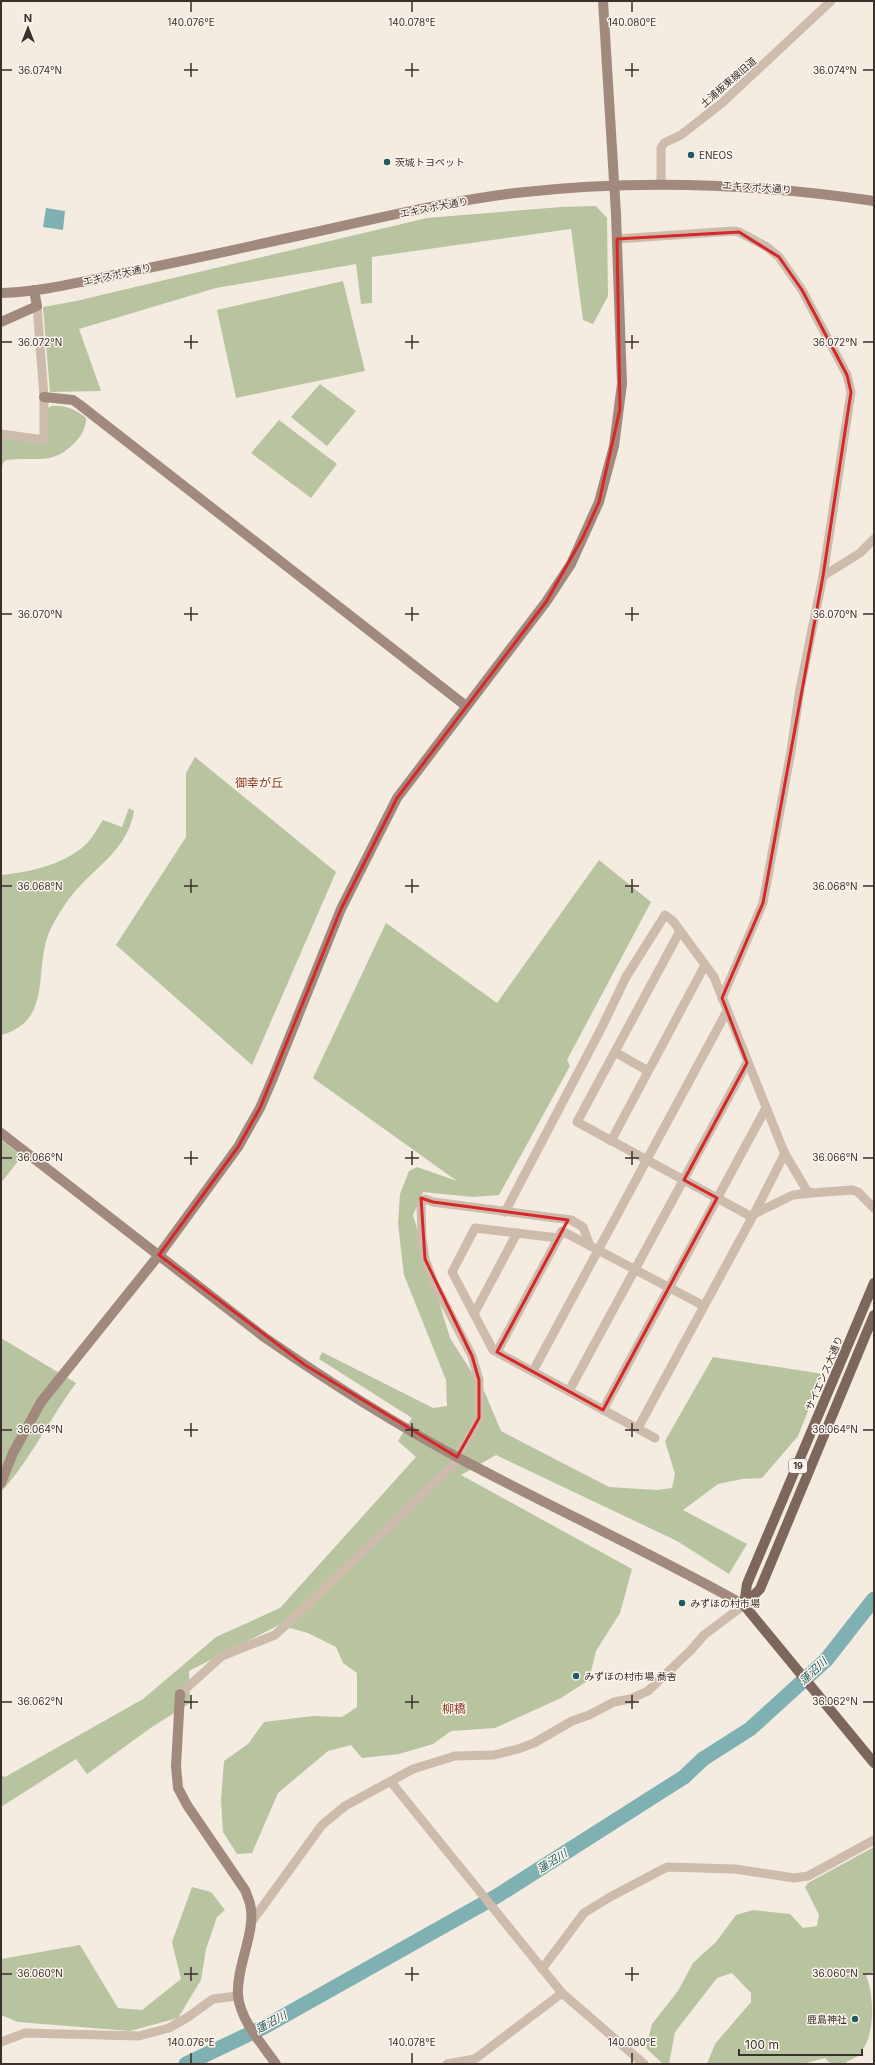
<svg xmlns="http://www.w3.org/2000/svg" width="875" height="2065" font-family="Inter,'Noto Sans JP',sans-serif">
  <style>
    .green { fill: #b8c4a0 }
    .water { fill: #7fb0b2 }
    .lines { fill: none; stroke-linecap: round; stroke-linejoin: round }
    .river { stroke: #7fb0b2; stroke-width: 15 }
    .street { stroke: #cdbbac; stroke-width: 9 }
    .secondary { stroke: #a18a7d; stroke-width: 10 }
    .primary { stroke: #7d675c; stroke-width: 10 }
    .marked { fill: none; stroke: #d62828; stroke-width: 3; stroke-linejoin: round }
    .ticks { fill: none; stroke: #3b302b; stroke-width: 1.5 }
    .poi-dot { fill: #1f5a5e; stroke: #fbf5ee; stroke-width: 1.5 }
    .labels { text-anchor: middle; stroke-width: 3; stroke-linejoin: round; paint-order: stroke }
    .shield { fill: #fbf5ee; stroke: #756b66; stroke-width: 1 }
    .shield-label { font-size: 9px; font-weight: bold; fill: #3b302b }
    .street-label { font-size: 10px; fill: #3b302b; stroke: #fbf5ee }
    .poi-label { font-size: 10px; fill: #3b302b; stroke: #fbf5ee; text-anchor: start }
    .water-label { font-size: 11px; font-style: italic; fill: #1f5a5e; stroke: #fbf5ee }
    .quarter-label { font-size: 12px; fill: #8c3b22; stroke: #fbf5ee }
    .ticks-label { font-size: 10px; text-anchor: middle; fill: #3b302b; stroke: #fbf5ee; stroke-width: 3; stroke-linejoin: round; paint-order: stroke }
  </style>
  <rect width="100%" height="100%" fill="#f4ebe1"/>
  <g class="green">
    <polygon points="596,206 607,218 608,296 593,324 583,320 571,229 372,257 372,303 361,304 356,264 216,288 79,329 101,391 50,392 43,307 76,301 427,218 561,207"/>
    <polygon points="343,281 365,371 236,398 217,310"/>
    <polygon points="320,384 356,411 327,446 291,417"/>
    <path d="M51,406C65,405 75,409 86,418C86,427 83,433 77,440C54,467 37,456 6,460L3,463L1,472V437L47,443V409Z"/>
    <polygon points="279,420 337,464 311,498 251,453"/>
    <polygon points="195,757 336,872 252,1065 116,945 186,837 186,773"/>
    <path d="M129,808L134,811C128,847 101,863 78,888C67,900 59,913 51,928C32,966 55,1021 1,1035V875C31,872 68,864 89,841C94,835 98,827 103,820L122,827Z"/>
    <polygon points="599,860 651,902 567,1060 570,1066 499,1195 473,1197 423,1192 413,1215 450,1338 485,1393 501,1431 609,1487 657,1490 672,1488 675,1474 665,1441 713,1357 823,1374 798,1436 762,1478 742,1479 718,1484 683,1510 747,1544 729,1574 677,1541 496,1455 461,1475 632,1569 620,1613 596,1651 589,1680 561,1698 495,1728 451,1731 433,1744 399,1754 362,1758 351,1745 328,1751 278,1793 252,1853 237,1854 223,1832 221,1800 224,1761 248,1744 264,1722 313,1716 342,1717 357,1707 357,1673 343,1663 336,1647 308,1633 279,1625 189,1671 190,1703 152,1727 87,1774 76,1759 1,1807 1,1775 5,1777 143,1699 216,1637 280,1608 416,1457 398,1441 412,1418 319,1359 322,1352 433,1408 447,1406 446,1380 404,1275 398,1224 400,1194 409,1171 417,1167 457,1181 313,1078 386,923 497,1003"/>
    <polygon points="1,1140 22,1156 1,1183"/>
    <path d="M1,1338L76,1383C50,1418 31,1459 1,1492Z"/>
    <path d="M874,1847V1972L866,1975C875,1998 875,2036 860,2054C856,2058 850,2060 846,2062L847,2064H831L825,2058L802,2064H707L715,2044L751,2002V1993L732,1973L717,1978L675,2032L669,2064H663L646,2048L652,2024L678,1991L693,1963L716,1942L736,1915L753,1910L790,1914L803,1928L817,1926L819,1915L805,1887L808,1883Z"/>
    <polygon points="192,1887 211,1892 225,1910 217,1917 206,1949 201,1980 178,2018 130,2031 18,2022 1,2015 1,1959 80,1945 118,2008 142,2010 181,1979 172,1942"/>
  </g>
  <polygon class="water" points="46,208 65,211 63,230 43,227"/>
  <g class="lines">
    <polyline class="river" points="186,2064 264,2027 497,1896 684,1777 703,1759 750,1729 826,1660 874,1599"/>
    <g class="street">
      <polyline points="661,183 661,148 664,143 681,135 722,103 831,1"/>
      <polyline points="617,239 733,231 739,232 767,247 779,257 802,290 847,375 851,392 823,576 800,689 791,751 763,903 722,998"/>
      <polyline points="1,434 44,440 44,397 37,306"/>
      <polyline points="823,576 860,553 874,539"/>
      <polyline points="680,931 577,1122 752,1217"/>
      <polyline points="615,1052 648,1071"/>
      <polyline points="611,1141 705,965"/>
      <polyline points="505,1212 602,1027 626,977 665,915 673,921 714,977 784,1152 807,1191 812,1193 852,1190 858,1192 874,1208"/>
      <polyline points="754,1214 785,1153"/>
      <polyline points="558,1238 475,1228 452,1272 493,1350 655,1438"/>
      <polyline points="474,1314 517,1233"/>
      <polyline points="497,1352 562,1231 704,1306"/>
      <polyline points="533,1371 727,1011"/>
      <polyline points="569,1391 747,1063"/>
      <polyline points="603,1410 766,1108"/>
      <polyline points="638,1428 754,1214 793,1195 812,1193"/>
      <polyline points="180,1694 222,1656 275,1635 286,1625 452,1466 479,1418 479,1380 472,1356 433,1281 425,1259 422,1238 421,1204 425,1199 433,1202 571,1220 583,1227 590,1246"/>
      <polyline points="391,1782 562,1993 644,2064"/>
      <polyline points="250,1924 322,1825 345,1806 413,1769 455,1756 494,1755 518,1749 534,1743 572,1721 589,1715 614,1702 630,1699 648,1691 691,1650 704,1635 744,1605"/>
      <polyline points="542,1969 584,1913 610,1897 667,1867 735,1869 794,1878 808,1876 874,1840"/>
      <polyline points="1,2042 25,2033 139,2036 169,2028 188,2017 213,1999 238,1996"/>
      <polyline points="447,2064 475,2059 562,1993"/>
    </g>
    <g class="secondary">
      <path d="M1,293C41,292 80,282 119,274C179,262 238,249 297,236C370,220 442,202 515,193C636,179 754,183 874,201"/>
      <polyline points="1,322 37,306 34,290"/>
      <polyline points="44,397 73,400 80,405 466,706"/>
      <path d="M1,1133L264,1337C326,1380 390,1421 457,1457C552,1508 650,1552 744,1605"/>
      <polyline points="1,1483 13,1453 41,1402 159,1255 238,1147 260,1108 273,1078 341,909 397,798 546,602 571,564 599,502 614,446 622,384 616,214 603,1"/>
      <path d="M180,1694L176,1766L178,1788L187,1805L245,1890C247,1895 249,1900 250,1904C257,1930 236,1966 238,1995C240,2020 262,2044 276,2064"/>
    </g>
    <g class="primary">
      <polyline points="874,1283 747,1584 744,1605 874,1763"/>
      <polyline points="744,1605 760,1589 874,1315"/>
    </g>
  </g>
  <path class="marked" d="M739,232L779,257L802,290L847,375L851,392L823,576L763,903L722,998L747,1063L684,1180L717,1198L603,1410L497,1352L568,1220L433,1202L421,1198L425,1259L472,1356L479,1380V1418L457,1457L305,1365L159,1255L238,1147L260,1108L341,909L397,798L546,602L583,537L599,502L620,409L617,239Z"/>
  <path class="ticks" d="M191,2V12M412,2V12M632,2V12M191,63V77M412,63V77M632,63V77M2,70H12M184,70H198M405,70H419M625,70H639M863,70H873M191,335V349M412,335V349M632,335V349M2,342H12M184,342H198M405,342H419M625,342H639M863,342H873M191,607V621M412,607V621M632,607V621M2,614H12M184,614H198M405,614H419M625,614H639M863,614H873M191,879V893M412,879V893M632,879V893M2,886H12M184,886H198M405,886H419M625,886H639M863,886H873M191,1151V1165M412,1151V1165M632,1151V1165M2,1158H12M184,1158H198M405,1158H419M625,1158H639M863,1158H873M191,1423V1437M412,1423V1437M632,1423V1437M2,1430H12M184,1430H198M405,1430H419M625,1430H639M863,1430H873M191,1695V1709M412,1695V1709M632,1695V1709M2,1702H12M184,1702H198M405,1702H419M625,1702H639M863,1702H873M191,1967V1981M412,1967V1981M632,1967V1981M2,1974H12M184,1974H198M405,1974H419M625,1974H639M863,1974H873M191,2053V2063M412,2053V2063M632,2053V2063"/>
  <g class="poi-dot">
    <circle cx="691" cy="155" r="4"/>
    <circle cx="387" cy="162" r="4"/>
    <circle cx="682" cy="1603" r="4"/>
    <circle cx="576" cy="1676" r="4"/>
    <circle cx="855" cy="2019" r="4"/>
  </g>
  <g class="labels">
    <rect class="shield" x="789" y="1459" width="18" height="14" rx="3"/>
    <g class="shield-label">
      <text x="798" y="1469">19</text>
    </g>
    <g class="street-label">
      <text transform="translate(728 82) rotate(-41)" y="4">土浦板東線旧道</text>
      <text transform="translate(757 187) rotate(4)" y="4">エキスポ大通り</text>
      <text transform="translate(434 207) rotate(-11)" y="4">エキスポ大通り</text>
      <text transform="translate(117 274) rotate(-12)" y="4">エキスポ大通り</text>
      <text transform="translate(824 1373) rotate(-67)" y="4">サイエンス大通り</text>
    </g>
    <g class="poi-label">
      <text x="699" y="159">ENEOS</text>
      <text x="395" y="166">茨城トヨペット</text>
      <text x="690" y="1607">みずほの村市場</text>
      <text x="584" y="1680">みずほの村市場 蕎舎</text>
      <text x="847" y="2023" text-anchor="end">鹿島神社</text>
    </g>
    <g class="water-label">
      <text transform="translate(813 1671) rotate(-43)" y="4">蓮沼川</text>
      <text transform="translate(552 1861) rotate(-32)" y="4">蓮沼川</text>
      <text transform="translate(271 2022) rotate(-28)" y="4">蓮沼川</text>
    </g>
    <g class="quarter-label">
      <text x="259" y="787">御幸が丘</text>
      <text x="454" y="1713">柳橋</text>
    </g>
  </g>
  <g class="ticks-label">
    <text x="191" y="26">140.076°E</text>
    <text x="412" y="26">140.078°E</text>
    <text x="632" y="26">140.080°E</text>
    <text x="40" y="74">36.074°N</text>
    <text x="835" y="74">36.074°N</text>
    <text x="40" y="346">36.072°N</text>
    <text x="835" y="346">36.072°N</text>
    <text x="40" y="618">36.070°N</text>
    <text x="835" y="618">36.070°N</text>
    <text x="40" y="890">36.068°N</text>
    <text x="835" y="890">36.068°N</text>
    <text x="40" y="1161">36.066°N</text>
    <text x="835" y="1161">36.066°N</text>
    <text x="40" y="1433">36.064°N</text>
    <text x="835" y="1433">36.064°N</text>
    <text x="40" y="1705">36.062°N</text>
    <text x="835" y="1705">36.062°N</text>
    <text x="40" y="1977">36.060°N</text>
    <text x="835" y="1977">36.060°N</text>
    <text x="191" y="2046">140.076°E</text>
    <text x="412" y="2046">140.078°E</text>
    <text x="632" y="2046">140.080°E</text>
  </g>
  <rect width="875" height="2065" fill="none" stroke="#3b302b" stroke-width="4"/>
  <g transform="translate(28 28)" stroke="#fbf5ee" stroke-width="3" paint-order="stroke">
  <path d="M0-3L7 15L0 10L-7 15Z" fill="#3b302b"/>
  <text y="-6" font-size="11" font-weight="bold" text-anchor="middle" fill="#3b302b">N</text>
  </g>
  <path d="M739 2049v6h123v-6" fill="none" stroke="#3b302b" stroke-width="2"/>
  <text x="745" y="2049" font-size="12" fill="#3b302b" stroke="#fbf5ee" stroke-width="3" paint-order="stroke">100 m</text>
</svg>
